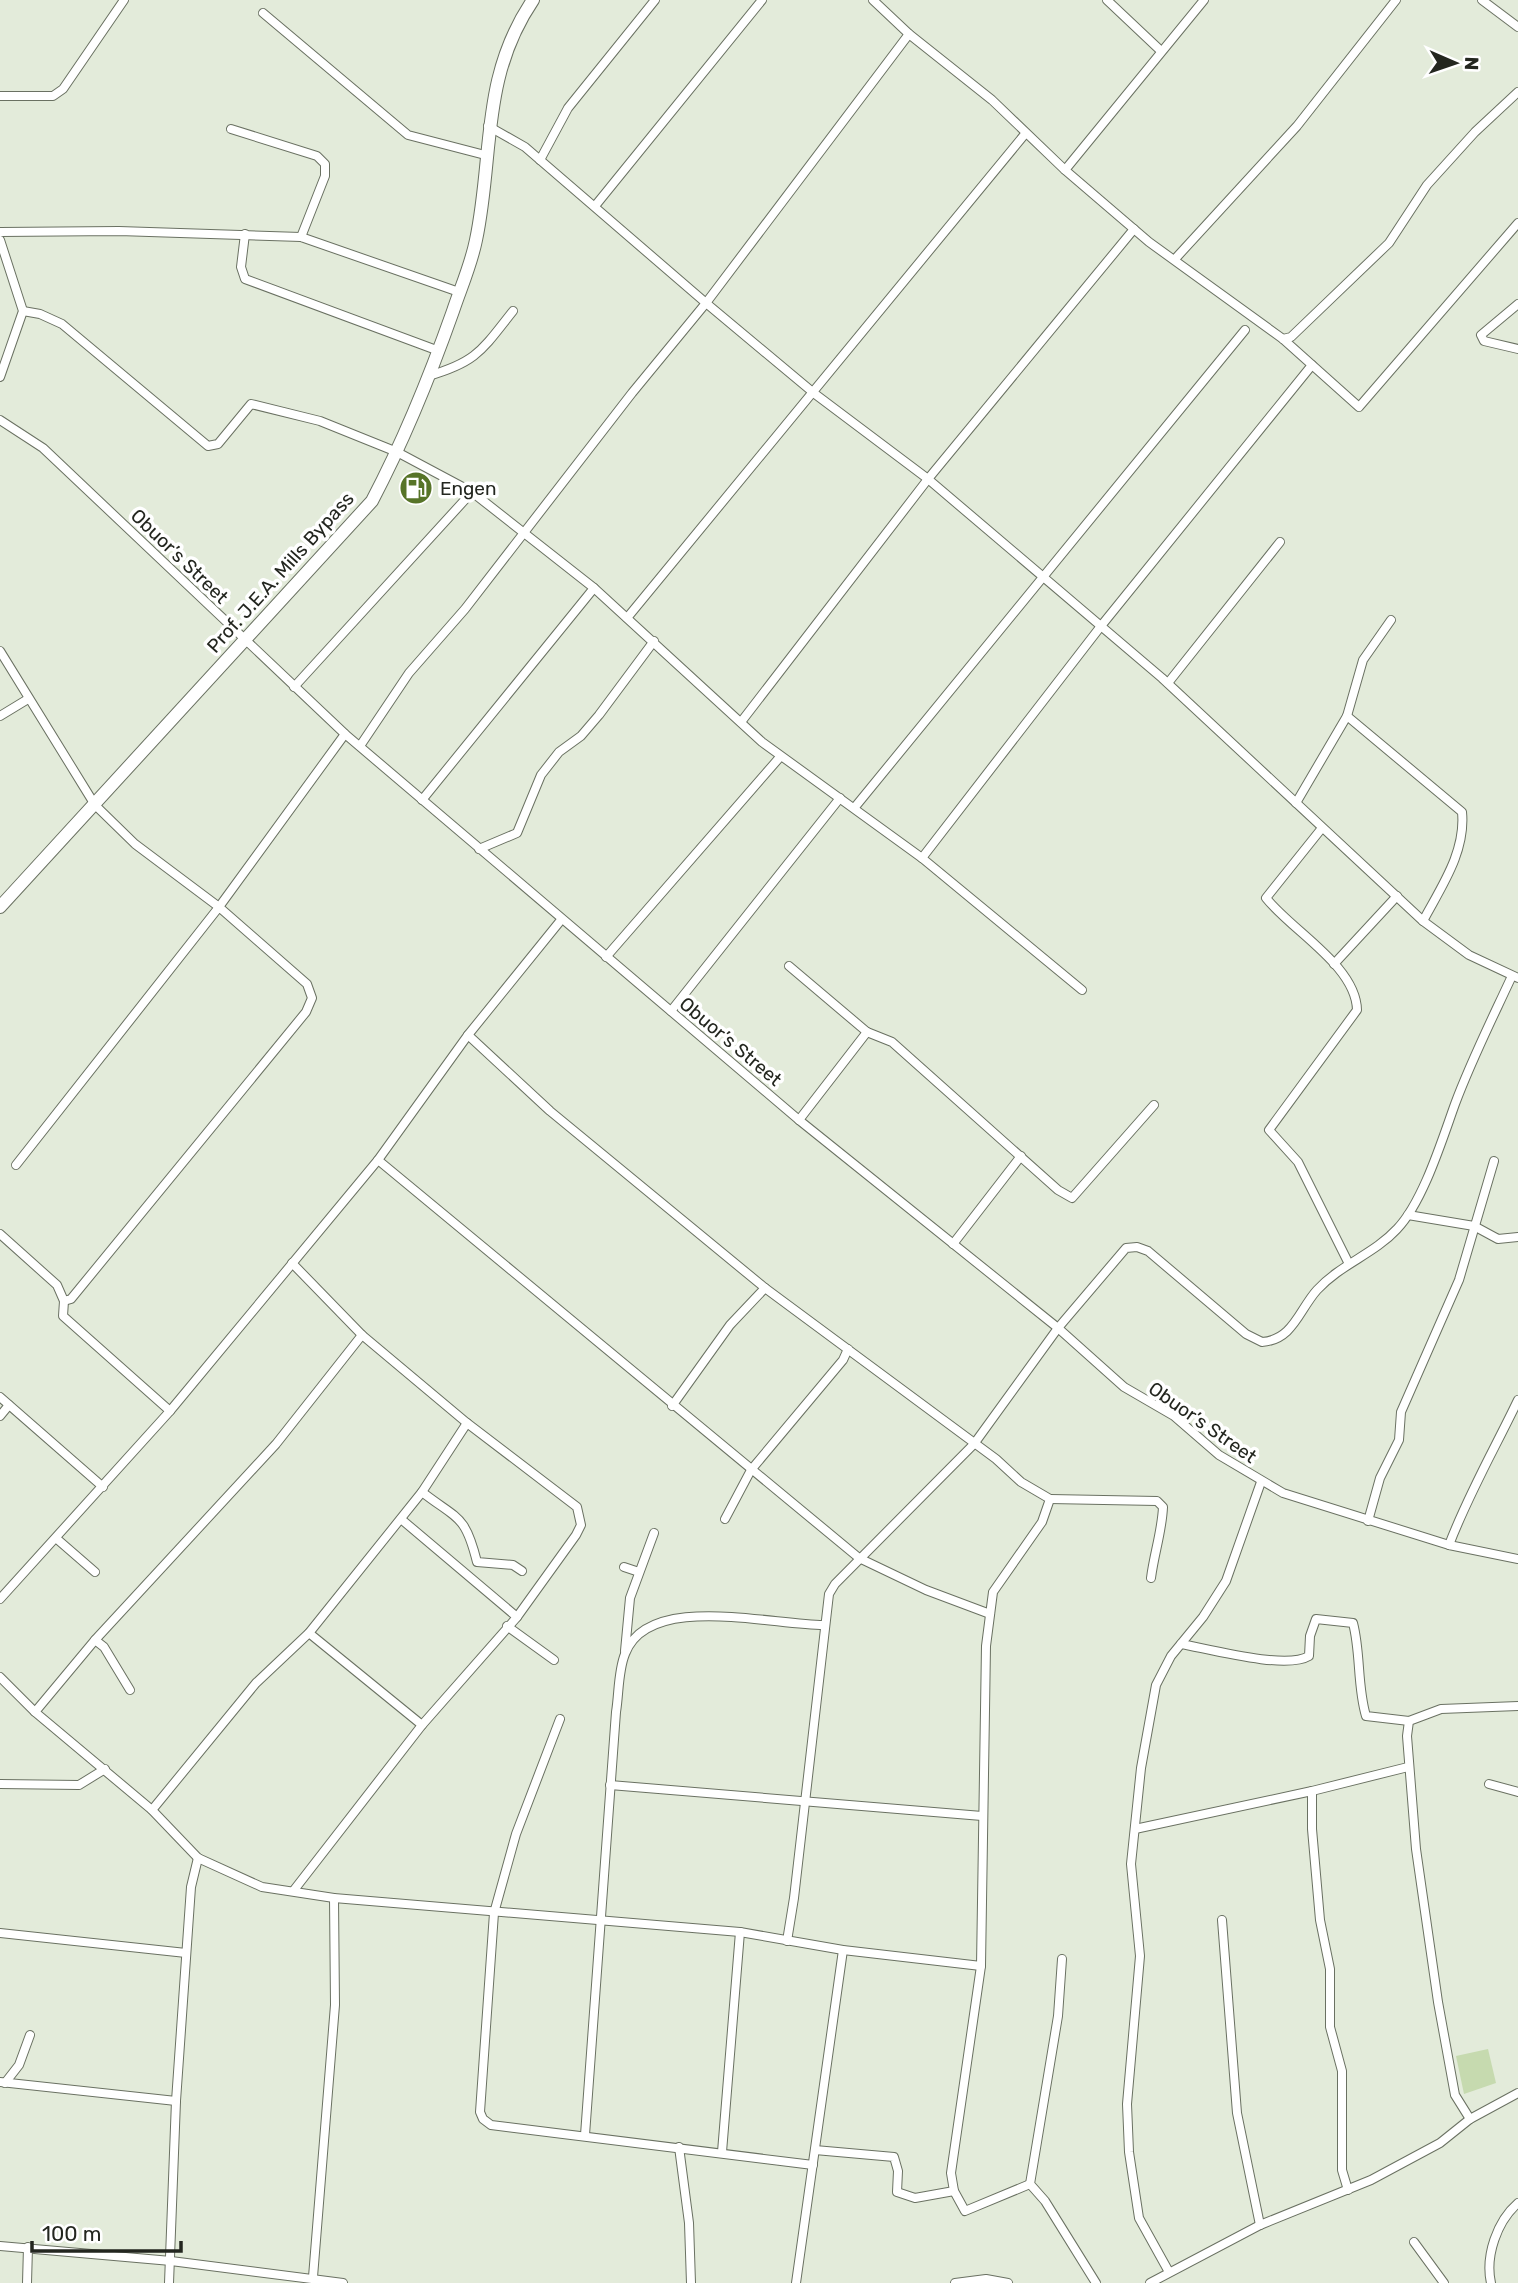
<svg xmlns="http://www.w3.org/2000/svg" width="1518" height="2283" font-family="Rubik,sans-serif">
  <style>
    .green { fill: #c6daaf }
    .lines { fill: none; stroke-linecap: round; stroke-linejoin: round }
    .street-casing { stroke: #6a7162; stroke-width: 10 }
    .secondary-casing { stroke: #6a7162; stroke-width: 14 }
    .street { stroke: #fff; stroke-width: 8 }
    .secondary { stroke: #fff; stroke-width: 12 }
    .labels { text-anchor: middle; stroke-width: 7; stroke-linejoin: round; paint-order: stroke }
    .poi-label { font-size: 19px; fill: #23261f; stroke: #fff; text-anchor: start }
    .street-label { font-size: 19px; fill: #23261f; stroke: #fff }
  </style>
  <rect width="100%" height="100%" fill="#e3ebda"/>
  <polygon class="green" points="1488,2049 1496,2083 1464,2094 1456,2056"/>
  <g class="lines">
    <defs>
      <g id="street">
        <polyline points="873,0 909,34 992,100 1065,170 1149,242 1283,339 1359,407 1518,223"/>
        <polyline points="1107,0 1161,51"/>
        <polyline points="1482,0 1518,27"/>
        <polyline points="263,13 408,135 485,155"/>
        <polyline points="0,96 53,96 63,89 124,0"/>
        <polyline points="488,126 525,147 706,303 815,394 928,479 1162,678 1423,921 1469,955 1518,978"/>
        <polyline points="231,129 317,156 325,164 325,176 301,237"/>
        <polyline points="540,160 568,108 655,0"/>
        <polyline points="1065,170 1204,0"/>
        <polyline points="595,206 762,0"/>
        <polyline points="0,232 119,231 301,237 459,292"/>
        <polyline points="245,234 241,267 245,279 439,351"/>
        <polyline points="0,240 23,311 0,377"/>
        <polyline points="1175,259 1297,126 1396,0"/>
        <polyline points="1518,304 1481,335 1484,341 1518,349"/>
        <polyline points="23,311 40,314 62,324 208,446 218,444 251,404 320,421 397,452 472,492 594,588 762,742 922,858 1082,990"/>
        <polyline points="1283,339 1291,337 1389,243 1427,185 1475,132 1518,92"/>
        <path d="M428,376C477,362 482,350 513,311"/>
        <polyline points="0,420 43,448 345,734 799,1120 1058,1328 1124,1387 1174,1416 1219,1455 1283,1493 1449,1545 1518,1559"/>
        <polyline points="627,618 1025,134"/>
        <polyline points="0,651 95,805 135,844 219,907 345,734"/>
        <polyline points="1168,683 1280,542"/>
        <polyline points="294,687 472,492"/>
        <polyline points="0,716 28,699"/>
        <path d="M1347,716L1462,812C1466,852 1441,887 1423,921"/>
        <polyline points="741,722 928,479 1134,229"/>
        <polyline points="360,746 409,673 465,609 632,393 706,303 909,34"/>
        <polyline points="422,800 594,588"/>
        <polyline points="1296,803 1347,716 1363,660 1391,620"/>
        <polyline points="855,807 1245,330"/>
        <path d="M1322,828L1266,898C1292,931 1356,966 1357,1010L1269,1130L1298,1162L1348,1262"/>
        <polyline points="479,849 517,833 541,775 559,752 581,736 599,715 654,641"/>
        <polyline points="922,858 1101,626 1312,365"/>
        <polyline points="606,957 780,757"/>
        <polyline points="1334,964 1397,896"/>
        <polyline points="789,966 867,1032 892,1042 1058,1190 1072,1198 1154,1105"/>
        <polyline points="671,1011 840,798"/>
        <polyline points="468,1035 550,1111 765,1288 996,1459 1021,1482 1050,1499 1042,1522 993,1592 986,1646 981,1966 951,2173 954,2191 965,2211 1030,2184"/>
        <polyline points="799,1120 867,1032"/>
        <polyline points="378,1160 859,1558 926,1590 990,1614"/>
        <polyline points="1408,1215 1474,1226 1498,1239 1518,1237"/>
        <polyline points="0,1234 57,1285 64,1301 71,1299 306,1012 312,998 307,984 219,907 16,1165"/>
        <polyline points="953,1244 1021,1156"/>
        <polyline points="292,1263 362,1335 467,1423 577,1507 581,1525 576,1535 517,1617 422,1725 294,1890"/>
        <polyline points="64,1301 63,1316 170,1411"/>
        <polyline points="0,1397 103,1487"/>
        <polyline points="672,1406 730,1325 765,1288"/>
        <polyline points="0,1416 9,1405"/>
        <path d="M422,1492C458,1520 465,1514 477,1562L513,1565L522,1571"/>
        <path d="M1050,1499L1157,1501L1163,1507C1162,1531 1154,1554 1151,1578"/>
        <polyline points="401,1519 517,1617"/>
        <polyline points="725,1519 751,1470 843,1360 848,1349"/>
        <polyline points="1368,1521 1380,1478 1399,1440 1401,1412 1459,1280 1494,1161"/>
        <polyline points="57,1539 95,1572"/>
        <path d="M1449,1545C1468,1495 1495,1448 1518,1400"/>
        <polyline points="624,1567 639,1572"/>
        <polyline points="0,1599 170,1411 378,1160 468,1035 561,920"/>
        <polyline points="507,1626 554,1660"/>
        <polyline points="309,1633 422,1725"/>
        <polyline points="95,1640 104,1647 130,1690"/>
        <path d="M1181,1644C1209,1649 1286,1670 1309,1656L1310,1636L1316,1619L1353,1623C1361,1654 1357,1686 1366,1716L1409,1721"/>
        <polyline points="625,1651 630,1598 654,1533"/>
        <polyline points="0,1677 35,1712 152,1810 198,1858 262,1887 334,1898 740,1932 843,1950 981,1966"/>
        <polyline points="35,1712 95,1640 276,1444 362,1335"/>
        <polyline points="560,1719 516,1834 494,1913 480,2112 483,2119 491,2125 813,2165"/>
        <polyline points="0,1784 79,1785 105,1769"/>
        <polyline points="1489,1784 1518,1792"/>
        <polyline points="610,1785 982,1816"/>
        <polyline points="1312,1791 1312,1829 1320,1920 1330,1969 1330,2027 1342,2071 1342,2170 1348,2190"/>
        <polyline points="152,1810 256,1683 309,1633 422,1492 467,1423"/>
        <polyline points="1135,1829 1312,1791 1408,1767"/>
        <polyline points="1222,1920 1237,2113 1260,2225"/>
        <polyline points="0,1933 186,1953"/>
        <path d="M787,1941L794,1898L829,1594L835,1584L974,1444L1058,1328L1126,1248L1137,1247L1148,1251L1246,1334L1262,1342C1293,1340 1299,1310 1317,1290C1341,1264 1374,1254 1397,1229C1423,1202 1442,1140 1455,1104C1471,1061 1492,1019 1511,978"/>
        <polyline points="1062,1959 1058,2016 1030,2184 1045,2201 1096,2283"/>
        <polyline points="0,2082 176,2101"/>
        <polyline points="5,2083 19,2065 30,2035"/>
        <polyline points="1470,2119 1455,2095 1438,2002 1416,1849 1407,1736 1409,1721 1441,1709 1518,1706"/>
        <path d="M585,2135L616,1712C619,1694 618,1671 625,1654C648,1591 774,1626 825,1625"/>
        <polyline points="679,2147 689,2223 691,2283"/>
        <polyline points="815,2150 894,2157 898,2171 897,2192 915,2198 954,2191"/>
        <polyline points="722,2152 740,1932"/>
        <polyline points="1414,2242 1444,2283"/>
        <polyline points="0,2246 171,2261 343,2283"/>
        <polyline points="1169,2272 1139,2218 1129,2152 1127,2104 1140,1956 1131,1864 1141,1768 1156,1685 1171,1656 1203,1617 1226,1581 1261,1482"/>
        <polyline points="313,2277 335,2005 334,1898"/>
        <polyline points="27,2283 28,2247"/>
        <polyline points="169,2283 176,2101 191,1887 198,1858"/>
        <polyline points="796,2283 843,1950"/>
        <polyline points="955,2283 986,2279 1008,2283"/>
        <polyline points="1150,2283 1260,2225 1371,2180 1440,2143 1470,2119 1518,2093"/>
        <path d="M1491,2283C1485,2256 1497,2221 1518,2203"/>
      </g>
      <path id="secondary" d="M0,907L372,501C404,440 430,376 453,311C461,287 471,265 476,240C494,155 480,78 533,0"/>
    </defs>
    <use href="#street" class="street-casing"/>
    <use href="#secondary" class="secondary-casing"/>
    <use href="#street" class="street"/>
    <use href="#secondary" class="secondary"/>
  </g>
  <defs>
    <symbol id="fuel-disc" viewBox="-11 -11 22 22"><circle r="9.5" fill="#577428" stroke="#fff"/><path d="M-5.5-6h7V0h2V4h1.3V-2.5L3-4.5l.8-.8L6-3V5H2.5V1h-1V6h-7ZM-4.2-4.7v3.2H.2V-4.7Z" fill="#fff"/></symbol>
  </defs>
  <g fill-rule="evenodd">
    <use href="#fuel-disc" x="397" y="469" width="38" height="38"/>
  </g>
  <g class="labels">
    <g class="poi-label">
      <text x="440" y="495">Engen</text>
    </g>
    <g class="street-label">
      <text transform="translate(180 556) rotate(44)" y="7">Obuor’s Street</text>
      <text transform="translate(280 572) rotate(-48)" y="7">Prof. J.E.A. Mills Bypass</text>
      <text transform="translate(731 1041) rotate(40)" y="7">Obuor’s Street</text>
      <text transform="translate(1203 1422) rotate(35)" y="7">Obuor’s Street</text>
    </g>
  </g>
  <g transform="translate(1455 63) rotate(92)" stroke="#ffffff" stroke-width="5" paint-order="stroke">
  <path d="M0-5L12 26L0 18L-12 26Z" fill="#23261f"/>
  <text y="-10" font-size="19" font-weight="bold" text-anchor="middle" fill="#23261f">N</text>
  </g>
  <path d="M32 2241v10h149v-10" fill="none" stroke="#23261f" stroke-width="3.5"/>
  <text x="42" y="2241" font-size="21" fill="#23261f" stroke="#ffffff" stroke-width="5" paint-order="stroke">100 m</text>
</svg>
